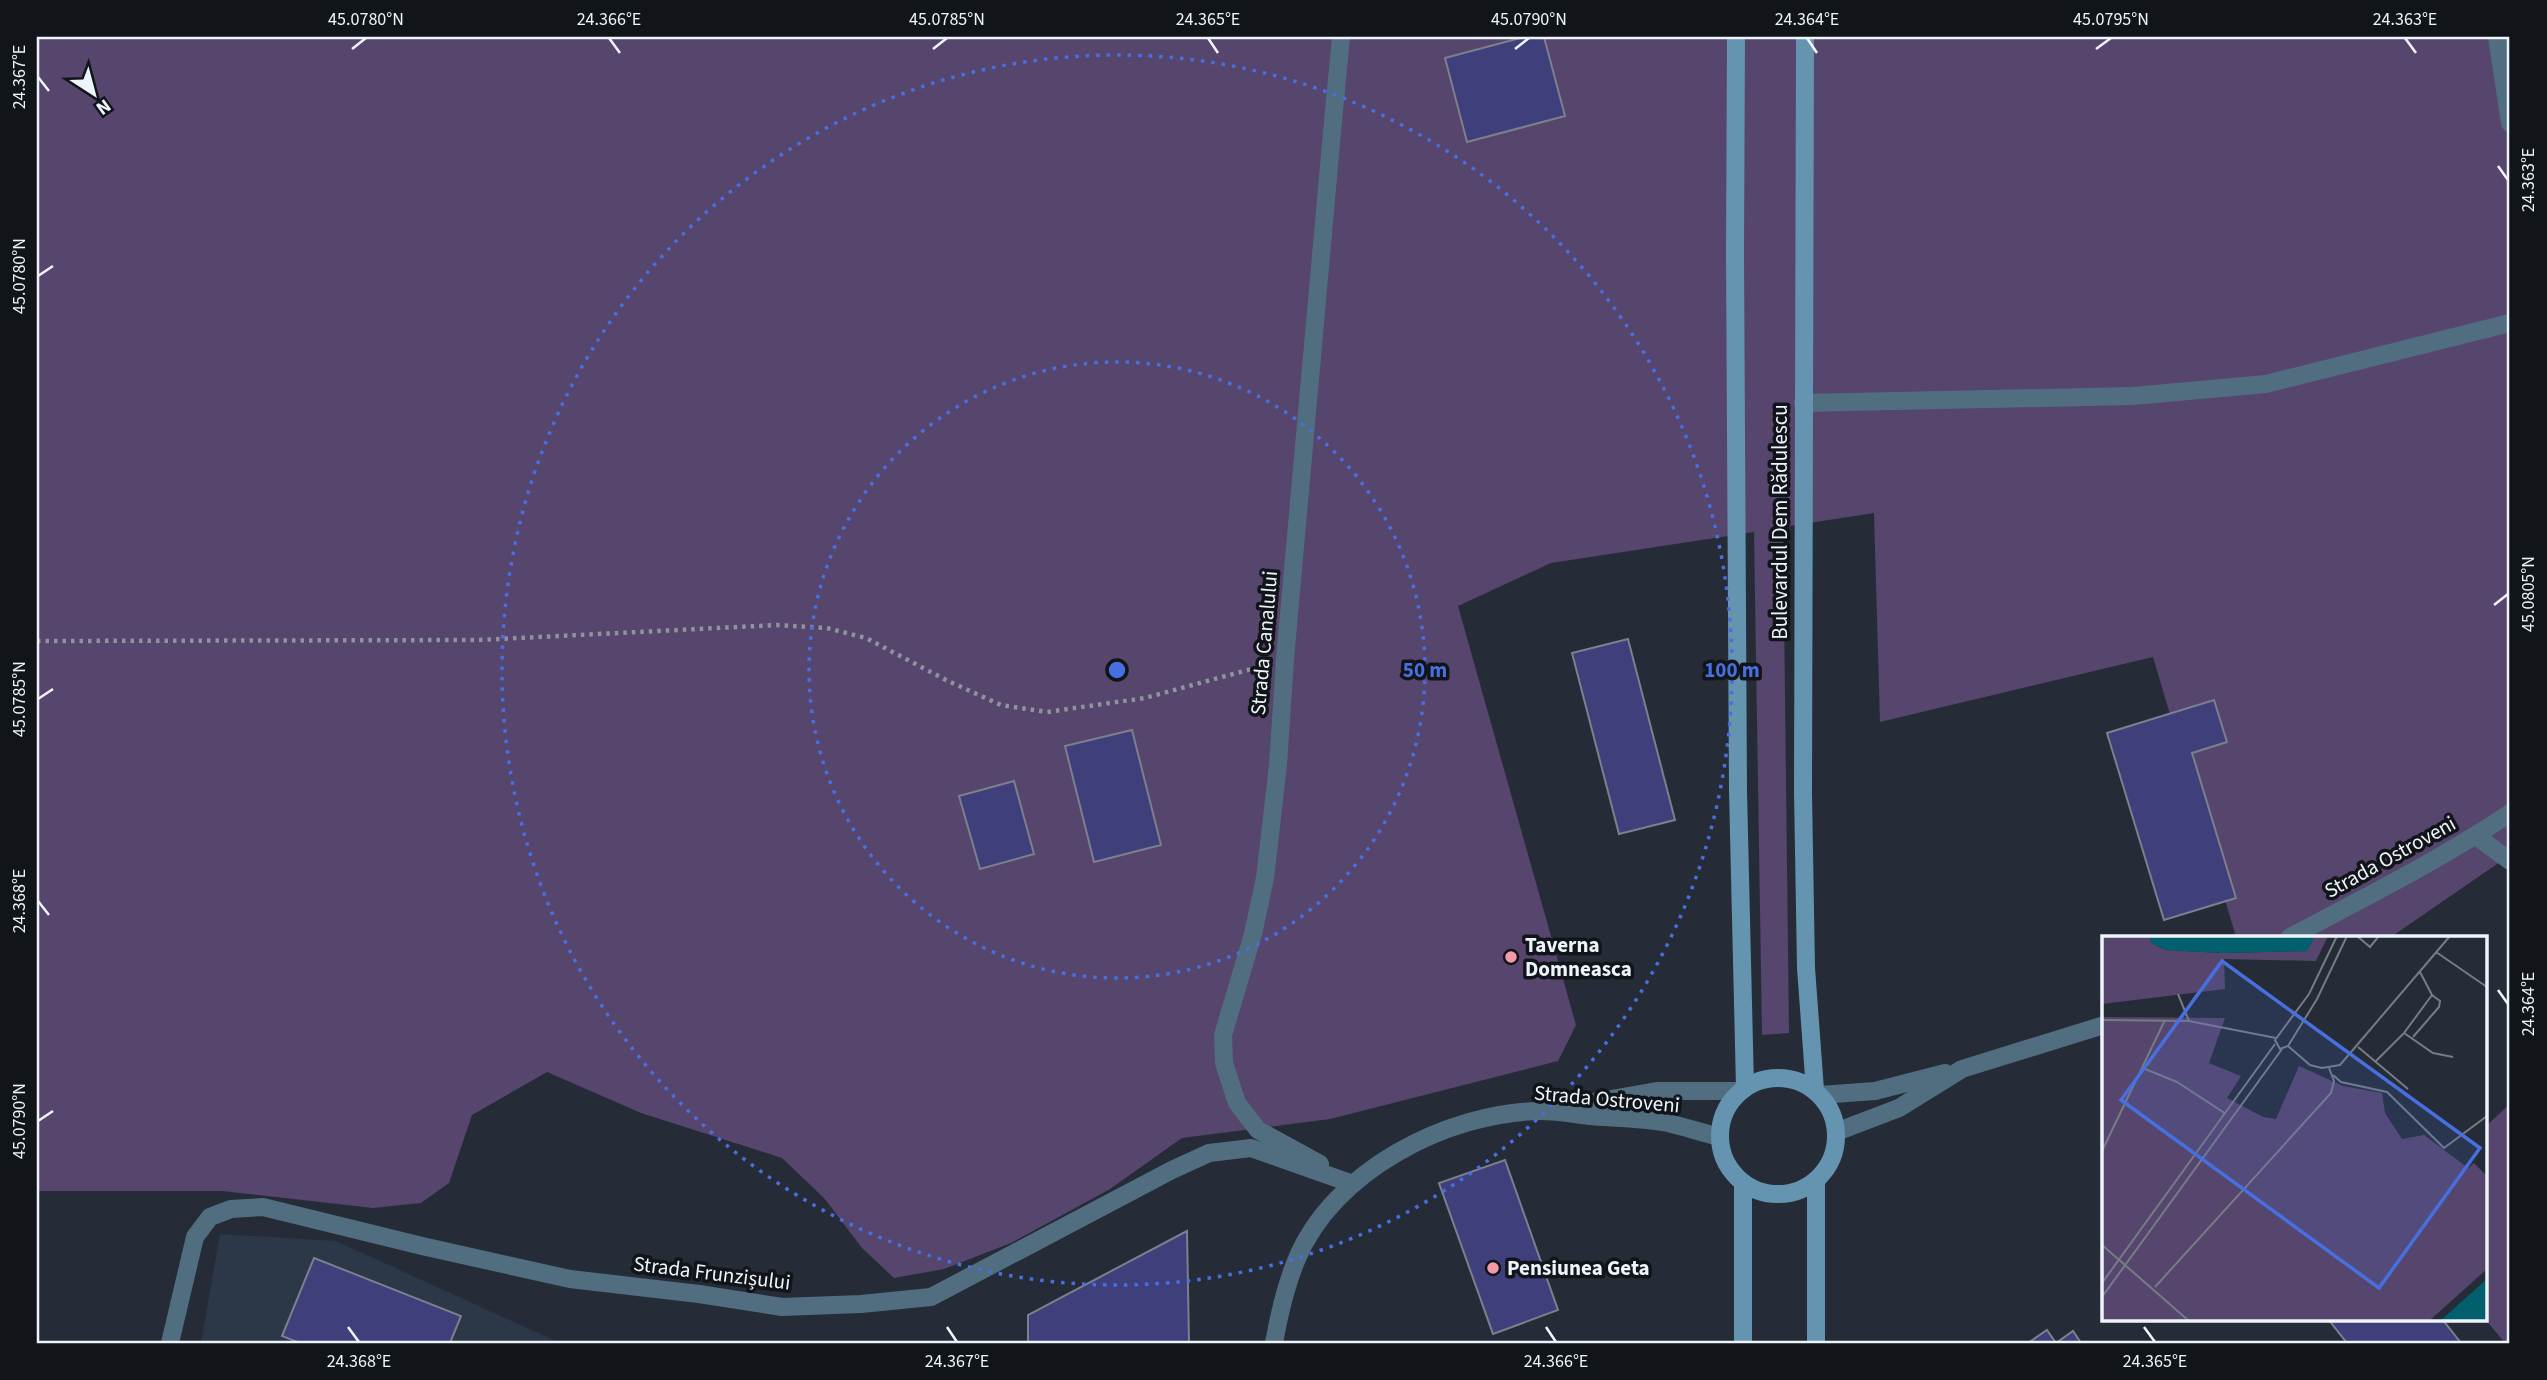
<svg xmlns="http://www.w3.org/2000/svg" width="2547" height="1380" font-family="'Source Sans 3',sans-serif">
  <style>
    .built { fill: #2c3747 }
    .green { fill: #56456d }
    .building { fill: #3f407b; stroke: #7d7f8d; stroke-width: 2 }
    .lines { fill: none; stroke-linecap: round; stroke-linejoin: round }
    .path { stroke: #8e949d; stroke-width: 4.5; stroke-dasharray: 3.5 5; stroke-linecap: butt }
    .service { stroke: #516e80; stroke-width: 18 }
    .minor { stroke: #516e80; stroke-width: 18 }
    .tertiary { stroke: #516e80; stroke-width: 18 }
    .secondary { stroke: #6494af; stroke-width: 18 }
    .ticks { fill: none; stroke: #eef4fb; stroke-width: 2.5 }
    .ring { fill: none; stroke: #476fdf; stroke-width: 3.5; stroke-dasharray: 3.5 7 }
    .poi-dot { fill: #f49aa6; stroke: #111519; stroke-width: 2.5 }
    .labels { text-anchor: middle; stroke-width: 7; stroke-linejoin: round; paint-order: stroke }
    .street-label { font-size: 21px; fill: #eef4fb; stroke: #111519 }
    .poi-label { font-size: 21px; font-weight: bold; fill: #eef4fb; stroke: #111519; text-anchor: start }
    .inset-road { fill: none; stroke: #757c85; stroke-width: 2 }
    .view { fill: #476fdf; fill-opacity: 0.15; stroke: #476fdf; stroke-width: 3.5 }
    .inset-edge { fill: none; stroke: #eef4fb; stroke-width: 3.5 }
    .centre { fill: #476fdf; stroke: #111519; stroke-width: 3.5 }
    .ring-label { font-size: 21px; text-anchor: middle; font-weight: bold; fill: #476fdf; stroke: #111519; stroke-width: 7; stroke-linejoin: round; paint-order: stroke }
    .neatline { fill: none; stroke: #eef4fb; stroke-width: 2.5 }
    .ticks-label { font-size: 18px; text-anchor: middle; fill: #eef4fb }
  </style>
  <rect width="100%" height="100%" fill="#252c37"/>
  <polygon class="built" points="220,1234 336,1241 560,1343 201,1343"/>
  <g class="green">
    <polygon points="37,37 2510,37 2510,855 2391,937 2236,937 2153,657 1880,722 1874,513 1783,527 1789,1033 1762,1035 1754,532 1551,563 1458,606 1576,1025 1558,1061 1330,1119 1182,1138 1110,1189 1011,1243 944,1269 894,1278 862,1248 824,1198 782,1158 641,1113 547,1072 472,1115 449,1183 421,1203 373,1208 222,1191 37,1191"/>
    <polygon points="2510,1104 2510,1343 2505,1343 2485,1319 2486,1126"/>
  </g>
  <g class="building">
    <polygon points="1524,37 1544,37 1565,116 1467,142 1445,58"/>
    <polygon points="1628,639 1675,820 1619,834 1572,653"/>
    <polygon points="2214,700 2227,742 2192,753 2236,898 2164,920 2107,733"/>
    <polygon points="1132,730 1161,845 1094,862 1065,746"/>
    <polygon points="1014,781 1034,854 980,869 959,796"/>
    <polygon points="1505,1160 1558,1310 1493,1334 1439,1183"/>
    <polygon points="1187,1231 1189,1343 1028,1343 1028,1315"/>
    <polygon points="314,1258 461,1316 450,1343 300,1343 282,1336"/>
    <polygon points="2328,1319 2442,1319 2461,1343 2347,1343"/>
    <polygon points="2047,1330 2056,1343 2073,1331 2081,1343 2028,1343"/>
  </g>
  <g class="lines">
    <polyline class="path" points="37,641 479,640 777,625 827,628 866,638 948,681 1001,705 1047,712 1145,698 1255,668"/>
    <g class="service">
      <polyline points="2497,37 2510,123"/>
      <polyline points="1333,121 1341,37"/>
      <polyline points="1803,403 2133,396 2266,384 2510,323"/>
      <polyline points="2476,836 2510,861"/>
    </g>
    <g class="minor">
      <polyline points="1320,1164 1258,1130 1237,1103 1224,1063 1223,1035 1253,934 1265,878 1278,765 1285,659 1333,121"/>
      <polyline points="170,1343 195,1237 210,1217 231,1209 263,1207 422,1246 570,1279 699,1294 782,1307 861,1304 931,1297 1172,1170 1209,1153 1251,1148 1353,1184"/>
    </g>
    <g class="tertiary">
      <path d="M2290,937C2364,898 2440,860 2510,813"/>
      <polyline points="1820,1095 1875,1091 1945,1073"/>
      <polyline points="1565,1107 1657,1091 1741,1091"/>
      <polyline points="1836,1132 1899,1108 1962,1069 2104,1025"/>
      <path d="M1274,1343C1279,1315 1285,1288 1296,1261C1332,1171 1448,1112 1541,1111C1557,1111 1573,1114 1589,1116C1615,1118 1643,1118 1668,1123C1685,1127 1703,1133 1720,1137"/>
    </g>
    <g class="secondary">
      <polyline points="1736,37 1735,253 1738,791 1745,1088"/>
      <polyline points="1805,37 1803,792 1806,968 1815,1090"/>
      <circle cx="1778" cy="1136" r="58"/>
      <polyline points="1816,1180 1816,1343"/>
      <polyline points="1743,1343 1743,1183"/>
    </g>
  </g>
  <path class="ticks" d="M609,38L620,53M1208,38L1218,53M1807,38L1817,53M2405,38L2416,53M352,49L366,38M933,49L947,38M1515,49L1529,38M2096,49L2111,38M38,77L49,91M2498,166L2508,180M38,276L53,266M2494,605L2508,594M38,699L53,689M38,901L49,915M2498,990L2508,1004M38,1121L53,1111M348,1327L359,1342M947,1327L957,1342M1546,1327L1556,1342M2144,1327L2155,1342"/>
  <g class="ring">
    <circle cx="1117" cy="670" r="308"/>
    <circle cx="1117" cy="670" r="615"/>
  </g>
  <g class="poi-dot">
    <circle cx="1511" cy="957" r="7"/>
    <circle cx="1493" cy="1268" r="7"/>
  </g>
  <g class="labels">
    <g class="street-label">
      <text transform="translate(1780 522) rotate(-90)" y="7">Bulevardul Dem Rădulescu</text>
      <text transform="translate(1264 643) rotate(-85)" y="7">Strada Canalului</text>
      <text transform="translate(2390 857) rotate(-29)" y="7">Strada Ostroveni</text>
      <text transform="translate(1607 1099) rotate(5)" y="7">Strada Ostroveni</text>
      <text transform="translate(712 1273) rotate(7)" y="7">Strada Frunzișului</text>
    </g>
    <g class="poi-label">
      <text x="1525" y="952">Taverna<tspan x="1525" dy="24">Domneasca</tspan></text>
      <text x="1507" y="1275">Pensiunea Geta</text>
    </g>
  </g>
  <g transform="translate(2102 936)">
    <rect width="385" height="385" fill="#252c37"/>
    <path d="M0,0H48L49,7L64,14L121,17L204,15L213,0H226L214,25L122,23L123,53L0,68ZM0,81L123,82L107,127L139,140L125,162L161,181L174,183L197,130L241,150L280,157L283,177L300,203L322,199L366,232L372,227L385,240V333L327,385H0Z" fill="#56456d"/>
    <path d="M48,0H213L205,15L121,17L64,14L49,7ZM385,343V385H338Z" fill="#02606e"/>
    <path class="inset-road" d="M235,0L207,58L173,104L178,113L186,110L215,63L245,0M255,0L268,11L277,0M334,16L385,51M76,58L87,85M0,84L87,85L174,102M302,97L330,59L318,36M311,101L337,71L338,65L330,59M186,110L208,129L220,132L238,129L348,0M256,111L306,153M273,126L302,97L331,117L351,121M43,133L75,146L124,178M231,139L239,146L285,156L342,212L385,180M0,215L63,84M0,309L87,385M0,347L173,108M53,351L229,157L232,145L227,132M0,361L180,113"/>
    <path class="view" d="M120,25L378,212L277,352L19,164Z"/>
    <rect width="385" height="385" class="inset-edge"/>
  </g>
  <circle cx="1117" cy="670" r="10" class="centre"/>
  <g class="ring-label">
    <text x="1425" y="677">50 m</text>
    <text x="1732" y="677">100 m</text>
  </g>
  <rect width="2547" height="1380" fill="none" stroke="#111519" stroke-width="77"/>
  <g transform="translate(94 94) rotate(144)" stroke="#111519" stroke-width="5" paint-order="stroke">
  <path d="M0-5L12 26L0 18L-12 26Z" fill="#eef4fb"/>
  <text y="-10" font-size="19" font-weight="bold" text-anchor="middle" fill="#eef4fb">N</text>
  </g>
  <rect x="38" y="38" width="2470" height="1304" class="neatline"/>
  <g class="ticks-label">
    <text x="366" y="25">45.0780°N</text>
    <text x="609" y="25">24.366°E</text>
    <text x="947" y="25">45.0785°N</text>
    <text x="1208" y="25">24.365°E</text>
    <text x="1529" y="25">45.0790°N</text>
    <text x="1807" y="25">24.364°E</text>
    <text x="2111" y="25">45.0795°N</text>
    <text x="2405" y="25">24.363°E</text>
    <text transform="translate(19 77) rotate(-90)" y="6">24.367°E</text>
    <text transform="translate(2528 180) rotate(-90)" y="6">24.363°E</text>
    <text transform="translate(19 276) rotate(-90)" y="6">45.0780°N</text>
    <text transform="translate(2528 594) rotate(-90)" y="6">45.0805°N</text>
    <text transform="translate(19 699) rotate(-90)" y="6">45.0785°N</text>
    <text transform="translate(19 901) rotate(-90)" y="6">24.368°E</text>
    <text transform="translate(2528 1004) rotate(-90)" y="6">24.364°E</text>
    <text transform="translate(19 1121) rotate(-90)" y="6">45.0790°N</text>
    <text x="359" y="1367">24.368°E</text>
    <text x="957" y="1367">24.367°E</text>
    <text x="1556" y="1367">24.366°E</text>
    <text x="2155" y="1367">24.365°E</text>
  </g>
</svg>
